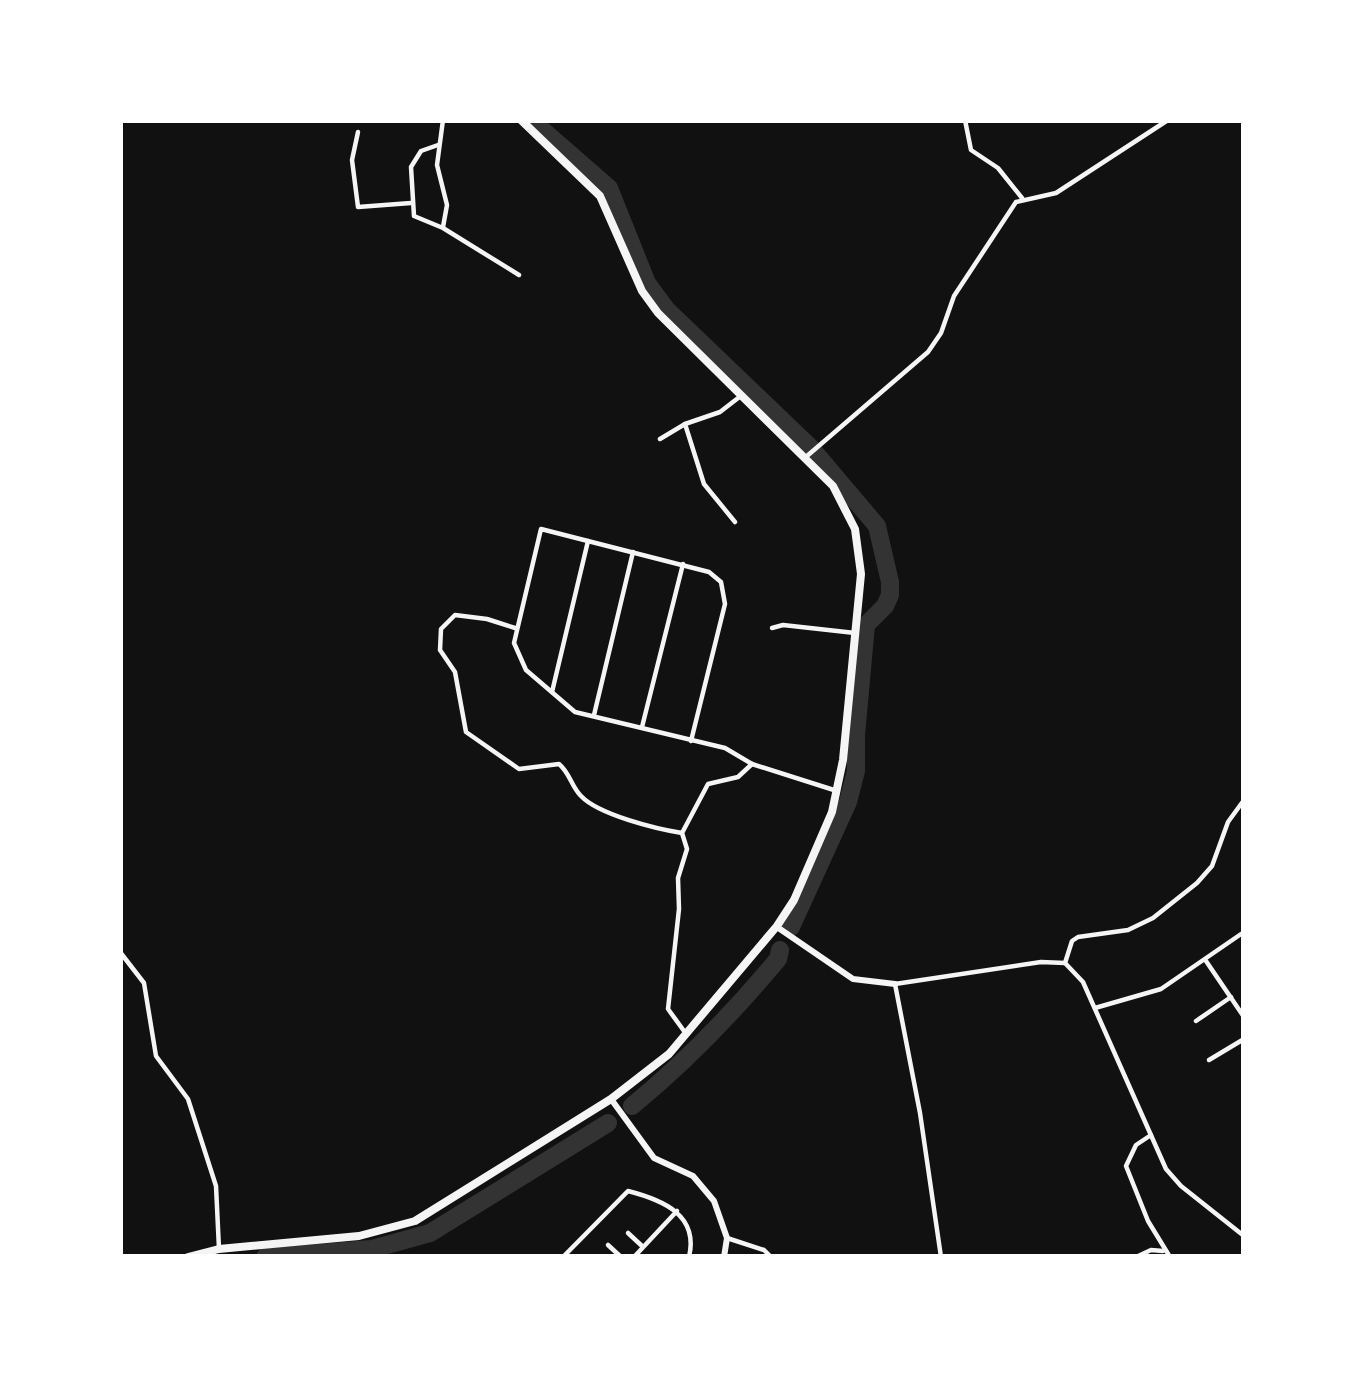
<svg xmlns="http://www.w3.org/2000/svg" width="1364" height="1377" font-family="'Archivo Narrow',sans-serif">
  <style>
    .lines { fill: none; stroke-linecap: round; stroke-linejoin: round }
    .river { stroke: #333; stroke-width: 18 }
    .minor { stroke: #f5f5f5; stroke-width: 4.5 }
    .tertiary { stroke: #f5f5f5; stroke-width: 6 }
    .secondary { stroke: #f5f5f5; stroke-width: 8 }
  </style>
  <rect width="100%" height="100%" fill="#111"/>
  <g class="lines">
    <g class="river">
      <polyline points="531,120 609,188 647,283 667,310 811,448 877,526 890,582 890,595 885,606 866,625 856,735 856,771 848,802 791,927"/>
      <path d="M632,1106C687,1061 733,1013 778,959L780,950"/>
      <polyline points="265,1257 372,1249 430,1233 608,1123"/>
    </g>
    <g class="minor">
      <polyline points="443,120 437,165 447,205 443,227"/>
      <polyline points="965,120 971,150 998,168 1022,198"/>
      <polyline points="358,132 352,160 358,207 411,203"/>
      <polyline points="438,145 421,151 411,167 414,216 443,228 519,275"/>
      <polyline points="685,424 720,412 742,395"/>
      <polyline points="660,439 685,424 704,484 735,522"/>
      <polyline points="807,456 928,352 941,333 954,296 1016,202 1056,193 1168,120"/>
      <path d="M515,628L487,619L455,615L441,629L440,650L455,672L466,732L519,769L559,764C570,773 571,786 581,796C599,815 657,829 682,833"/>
      <polyline points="772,628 783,625 855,633"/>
      <polyline points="552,692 588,541"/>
      <polyline points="594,715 633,552"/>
      <polyline points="642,727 683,564"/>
      <polyline points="691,741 725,604 721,582 709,572 541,529 514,643 526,670 575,712 725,748 752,764 837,791"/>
      <polyline points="120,952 144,983 156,1056 188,1099 216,1186 219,1249"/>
      <polyline points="1206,961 1244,1017"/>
      <polyline points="1065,963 1072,941 1078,937 1128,930 1153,918 1197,883 1212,866 1228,822 1244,800"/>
      <polyline points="1095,1008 1161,989 1244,932"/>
      <polyline points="1196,1021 1231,997"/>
      <polyline points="684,1031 668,1009 679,909 678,878 687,849 682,833 708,784 738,777 752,764"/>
      <polyline points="1209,1060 1244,1039"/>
      <polyline points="1151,1135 1136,1145 1126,1166 1148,1221 1170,1257"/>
      <polyline points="628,1233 642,1246"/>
      <polyline points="727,1238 764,1250 771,1257"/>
      <polyline points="608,1245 621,1257"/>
      <path d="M563,1257L628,1191C663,1200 699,1215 689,1257"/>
      <polyline points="634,1257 677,1211"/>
      <polyline points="941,1257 920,1113 895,984 1041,962 1065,963 1083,982 1166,1169 1181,1186 1244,1236"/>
      <polyline points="1136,1257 1151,1250 1163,1251"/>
    </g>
    <g class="tertiary">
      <polyline points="777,927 853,979 895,984"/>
      <polyline points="611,1099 654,1158 693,1176 714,1201 727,1238 724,1257"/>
    </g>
    <polyline class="secondary" points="188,1257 219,1249 359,1236 415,1221 611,1099 669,1054 777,926 794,900 832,812 843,760 861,574 855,529 833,486 658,313 642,291 600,196 521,120"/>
  </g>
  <rect width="1364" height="1377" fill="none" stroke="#ffffff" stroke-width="246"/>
</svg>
